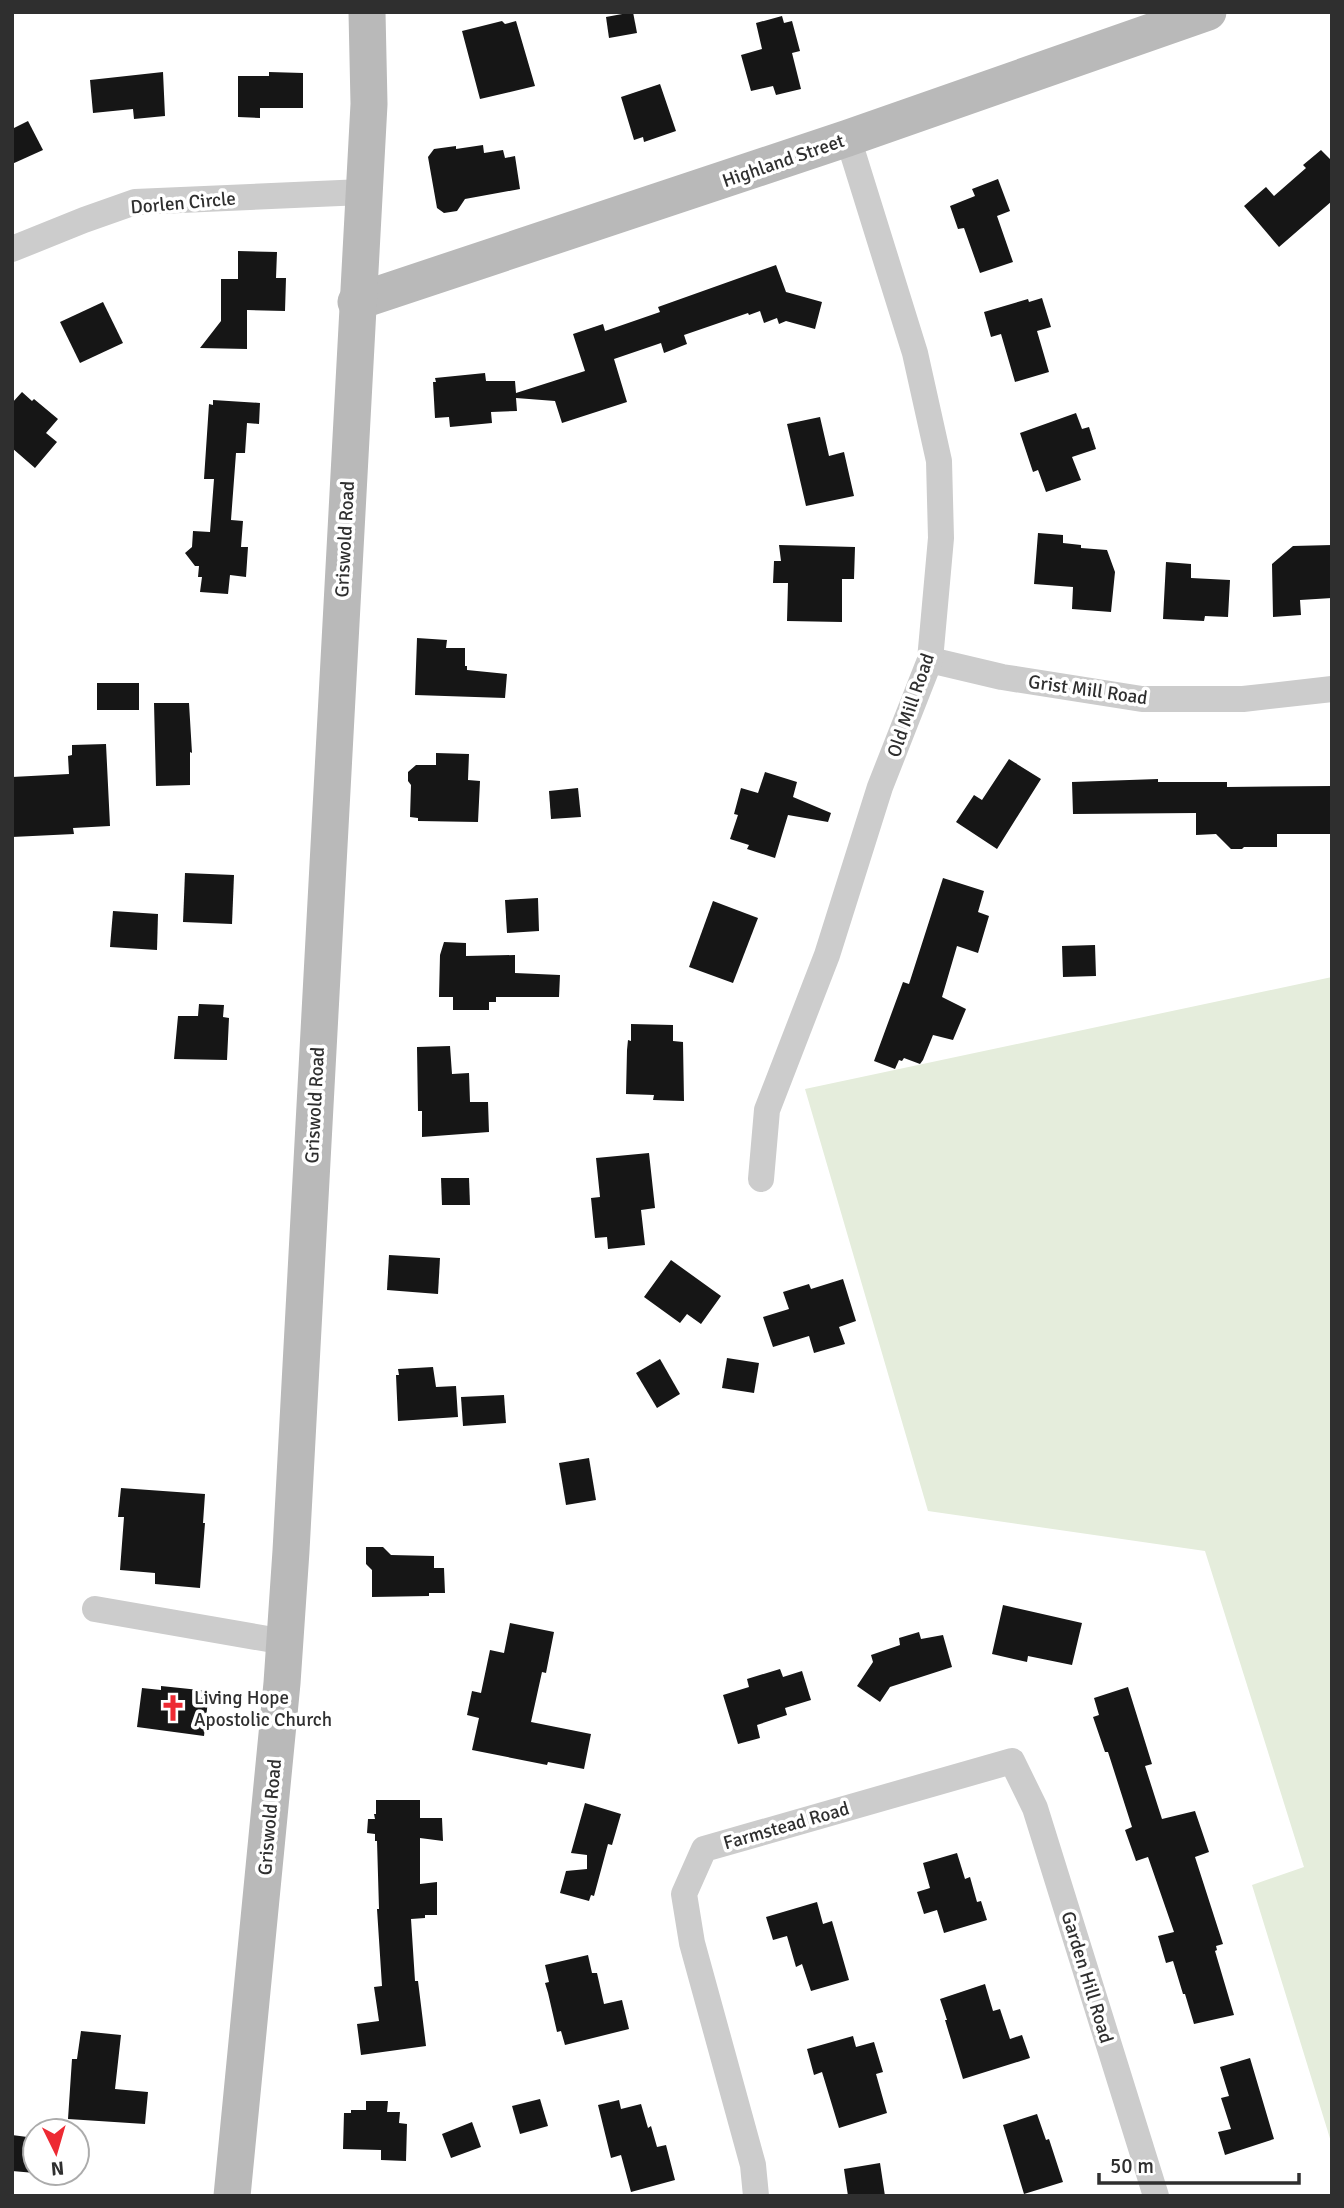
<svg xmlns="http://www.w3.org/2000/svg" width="1344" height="2208" font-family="Signika,sans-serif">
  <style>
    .green { fill: #e5eddc }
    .building { fill: #161616 }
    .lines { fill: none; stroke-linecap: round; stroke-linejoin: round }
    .street { stroke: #ccc; stroke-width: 26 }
    .secondary { stroke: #b9b9b9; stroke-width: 37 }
    .labels { text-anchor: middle; stroke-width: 7; stroke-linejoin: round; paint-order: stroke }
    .street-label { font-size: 19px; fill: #2f2f2f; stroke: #fff }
    .poi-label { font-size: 19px; fill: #2f2f2f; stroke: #fff; text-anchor: start }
  </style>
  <rect width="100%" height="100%" fill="#fff"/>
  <polygon class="green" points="1332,977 1332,2145 1252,1885 1304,1867 1205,1551 928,1511 805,1089"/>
  <g class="building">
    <polygon points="633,12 637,33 609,38 606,17"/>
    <polygon points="782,16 784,23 792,21 800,51 792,53 801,89 776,95 773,86 751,91 741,55 762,49 756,23"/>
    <polygon points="502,21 505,24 516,21 535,86 480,99 462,31"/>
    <polygon points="163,72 165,116 134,119 133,109 93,113 90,80"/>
    <polygon points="269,72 303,73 303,108 260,108 260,118 238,117 238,76 269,76"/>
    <polygon points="660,84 676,131 644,142 643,137 634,140 621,97"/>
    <polygon points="28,121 43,150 12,164 12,129"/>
    <polygon points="483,145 484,153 503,150 505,158 515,156 520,189 465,199 457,211 444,213 437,208 428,157 434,149 456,146 456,149"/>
    <polygon points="1321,150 1332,161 1332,201 1279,247 1244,206 1266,187 1274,196 1306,168 1303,165"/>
    <polygon points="998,179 1010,211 997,216 1013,262 980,273 964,228 958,229 950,206 975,196 972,189"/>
    <polygon points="238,251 277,252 276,278 286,278 285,311 247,310 247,349 200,348 221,321 221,279 238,279"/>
    <polygon points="776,265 786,292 822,302 815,329 786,321 779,324 777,318 764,323 760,311 749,315 748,313 684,335 687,344 664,353 661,343 614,359 627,402 562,423 555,401 516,398 517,411 491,412 492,423 450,427 449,417 435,418 433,382 436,382 435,378 485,373 486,381 515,381 516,393 585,371 573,334 603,324 605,331 660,312 658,307"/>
    <polygon points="1042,298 1051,327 1037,331 1049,372 1015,382 1001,334 991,337 984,312 1028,299 1029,302"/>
    <polygon points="103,302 123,343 80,363 60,322"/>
    <polygon points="22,392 32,401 34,399 58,419 46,433 57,442 35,468 12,448 12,403"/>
    <polygon points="213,400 260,403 259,424 247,423 245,453 236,453 231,520 243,521 241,547 248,547 246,577 230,575 228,594 200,592 202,577 198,577 199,566 195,566 185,553 192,547 193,531 210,532 214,479 204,479 209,404 213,405"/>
    <polygon points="1076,413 1082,429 1089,427 1096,449 1072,457 1081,480 1046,492 1038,470 1033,472 1020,433"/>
    <polygon points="820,417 829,456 844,452 854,496 806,506 787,424"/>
    <polygon points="1038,533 1063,535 1063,543 1081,545 1081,548 1107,550 1115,572 1111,612 1072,609 1073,587 1034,584"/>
    <polygon points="779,545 855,547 854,579 842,579 842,622 787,621 788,583 773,583 774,561 781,561"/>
    <polygon points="1332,545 1332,598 1300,600 1301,615 1273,617 1272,564 1293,546"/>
    <polygon points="1166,562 1191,564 1191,578 1230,580 1228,617 1205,616 1204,621 1163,619"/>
    <polygon points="417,638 447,640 446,648 465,648 465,666 467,666 467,670 507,674 505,698 415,695"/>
    <rect x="97" y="683" width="42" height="27"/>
    <polygon points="154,703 189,703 192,753 190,752 190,785 156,786"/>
    <polygon points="106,744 110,826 73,828 74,834 12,837 12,777 69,774 68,756 72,755 72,745"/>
    <polygon points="436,753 469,754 468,780 480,781 478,822 418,821 418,818 410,817 411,785 408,781 408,772 416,765 436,765"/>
    <polygon points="1009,759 1041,779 997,849 956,822 974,795 982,800"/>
    <polygon points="765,772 797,782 793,797 831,813 828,822 788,815 775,858 747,849 749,845 730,839 738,815 734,814 741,788 758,793"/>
    <polygon points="1158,779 1158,782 1227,782 1227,787 1332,786 1332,834 1277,834 1277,847 1244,847 1242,849 1231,849 1216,834 1196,835 1196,813 1073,814 1072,782"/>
    <polygon points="578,788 581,817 551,819 549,791"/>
    <polygon points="185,873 234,875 232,924 183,922"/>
    <polygon points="943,878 984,891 978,912 989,916 978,953 957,946 942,997 966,1009 953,1040 933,1035 923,1060 920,1064 904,1058 902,1061 899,1060 895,1069 874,1061 903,982 909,984"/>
    <polygon points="538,898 539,931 507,933 505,900"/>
    <polygon points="713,901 758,918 733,983 689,967"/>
    <polygon points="113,911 158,914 157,950 110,947"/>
    <polygon points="444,942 466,943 466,956 515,955 515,973 560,975 559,997 496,997 496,1002 489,1002 489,1010 453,1010 453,997 439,997 440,955"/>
    <polygon points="1095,945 1096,976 1063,977 1062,946"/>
    <polygon points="199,1004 224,1005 223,1017 229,1018 227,1060 174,1059 178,1016 198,1016"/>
    <polygon points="631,1024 673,1025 673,1041 683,1042 684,1101 653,1100 654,1095 626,1094 627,1050 628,1040 631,1041"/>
    <polygon points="450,1046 452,1074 469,1073 470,1102 488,1102 489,1132 422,1137 422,1111 418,1111 417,1047"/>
    <polygon points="649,1153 655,1208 641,1210 645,1245 608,1249 607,1237 595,1238 591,1198 600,1197 596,1158"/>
    <polygon points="441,1178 469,1178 470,1205 442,1205"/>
    <polygon points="389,1255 440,1258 438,1294 387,1290"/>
    <polygon points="671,1260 721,1296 701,1324 687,1314 680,1323 644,1297"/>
    <polygon points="843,1279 856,1321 839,1327 845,1344 814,1353 809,1336 773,1347 763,1317 789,1309 783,1292 809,1284 811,1289"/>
    <polygon points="727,1358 759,1363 754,1393 722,1388"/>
    <polygon points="660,1359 680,1394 657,1408 636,1373"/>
    <polygon points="433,1367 436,1387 456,1386 458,1417 398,1421 396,1375 399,1375 398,1369"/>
    <polygon points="504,1395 506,1423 463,1426 461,1397"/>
    <polygon points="589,1458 596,1500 566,1505 559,1463"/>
    <polygon points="121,1488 205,1494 203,1523 205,1523 200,1588 155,1584 155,1573 120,1570 124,1517 118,1517"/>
    <polygon points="366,1547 383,1547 391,1555 434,1556 434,1568 444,1568 445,1593 429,1593 429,1596 372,1597 372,1570 366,1564"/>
    <polygon points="1003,1605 1082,1623 1072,1665 1028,1656 1027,1662 992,1654"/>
    <polygon points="510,1623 554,1632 546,1673 542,1672 531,1722 591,1734 584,1769 548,1762 547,1765 472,1750 479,1718 467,1715 472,1691 481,1693 490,1650 504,1653"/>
    <polygon points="919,1632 921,1639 943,1635 952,1667 890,1687 880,1702 857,1686 873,1662 871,1655 900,1645 899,1638"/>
    <polygon points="780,1669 783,1677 802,1671 811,1700 785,1708 787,1715 757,1725 760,1738 738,1744 723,1695 749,1687 747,1679"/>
    <polygon points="161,1686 209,1691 204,1736 137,1727 142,1688 161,1690"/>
    <polygon points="1128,1687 1152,1764 1145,1766 1162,1819 1195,1811 1209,1852 1195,1857 1223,1944 1216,1946 1217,1950 1215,1951 1234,2015 1194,2024 1185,1994 1183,1994 1173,1961 1166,1963 1158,1936 1174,1932 1148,1857 1136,1861 1125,1830 1132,1827 1108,1752 1105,1752 1093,1717 1099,1715 1094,1698"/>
    <polygon points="376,1800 420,1800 420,1818 442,1818 443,1841 420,1838 420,1884 437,1882 437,1915 425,1915 425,1918 411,1919 415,1981 418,1981 426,2046 361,2055 357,2024 379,2021 374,1987 382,1986 377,1909 379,1909 377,1841 375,1841 375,1834 367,1833 368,1819 375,1819 374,1814 376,1814"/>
    <polygon points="585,1803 621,1814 612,1845 608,1844 594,1896 591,1895 589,1901 560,1893 566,1871 587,1869 587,1855 571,1853"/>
    <polygon points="957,1853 965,1879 970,1877 977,1902 981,1901 987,1920 944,1933 937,1910 924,1914 917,1892 930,1888 923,1863"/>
    <polygon points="817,1902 823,1924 832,1921 849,1980 811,1991 802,1964 796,1967 787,1936 773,1940 766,1917"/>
    <polygon points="588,1955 592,1973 597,1973 604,2004 622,2000 629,2029 565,2045 561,2031 557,2032 548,1993 545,1983 549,1982 545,1965"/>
    <polygon points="985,1984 993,2011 1000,2009 1010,2039 1022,2035 1030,2058 963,2079 945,2020 947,2020 940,1999"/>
    <polygon points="81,2031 121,2035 115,2089 148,2092 145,2124 68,2119 72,2059 77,2059"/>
    <polygon points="853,2036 856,2047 874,2042 883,2072 876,2074 887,2113 839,2128 822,2072 814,2075 807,2049"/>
    <polygon points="1250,2058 1274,2139 1225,2155 1218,2132 1231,2129 1221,2098 1229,2096 1220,2067"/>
    <polygon points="540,2099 548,2126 520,2134 512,2106"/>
    <polygon points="619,2100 621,2109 641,2104 648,2128 651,2126 657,2147 666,2145 675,2180 631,2192 621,2155 611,2158 598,2105"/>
    <polygon points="366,2101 388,2101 387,2112 400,2112 399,2123 407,2124 406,2161 381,2160 381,2150 343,2149 344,2113 351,2113 351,2110 366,2110"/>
    <polygon points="1037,2114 1046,2140 1049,2139 1063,2182 1024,2194 1003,2125"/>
    <polygon points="472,2122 481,2147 451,2158 442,2134"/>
    <polygon points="12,2135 35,2138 35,2173 12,2171"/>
    <polygon points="880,2163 885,2196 848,2196 844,2169"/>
  </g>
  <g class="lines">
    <g class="street">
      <polyline points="12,249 84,220 135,202 363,192"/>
      <polyline points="930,660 1002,677 1142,699 1243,699 1332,689"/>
      <polyline points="761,1179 767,1110 827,955 880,787 930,660 941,538 939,461 915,353 848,138"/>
      <polyline points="95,1609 285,1642"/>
      <polyline points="756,2196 753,2165 692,1943 684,1894 704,1849 1012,1761 1035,1808 1156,2196"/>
    </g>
    <g class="secondary">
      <polyline points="356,302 848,138 1208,12"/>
      <polyline points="232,2196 282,1683 291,1551 369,104 367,12"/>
    </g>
  </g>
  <defs>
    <symbol id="church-bare" viewBox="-9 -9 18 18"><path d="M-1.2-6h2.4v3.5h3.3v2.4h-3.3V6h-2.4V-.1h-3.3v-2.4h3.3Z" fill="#ed2a33" stroke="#fff" stroke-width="2.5" paint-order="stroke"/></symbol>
  </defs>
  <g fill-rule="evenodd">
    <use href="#church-bare" x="154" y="1689" width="38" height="38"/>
  </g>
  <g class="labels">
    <g class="street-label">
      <text transform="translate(783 160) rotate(-19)" y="7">Highland Street</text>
      <text transform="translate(183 202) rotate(-5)" y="7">Dorlen Circle</text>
      <text transform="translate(344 539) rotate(-87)" y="7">Griswold Road</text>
      <text transform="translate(1088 689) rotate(8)" y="7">Grist Mill Road</text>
      <text transform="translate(910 705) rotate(-71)" y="7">Old Mill Road</text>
      <text transform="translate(314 1105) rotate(-87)" y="7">Griswold Road</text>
      <text transform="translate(269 1817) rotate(-85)" y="7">Griswold Road</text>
      <text transform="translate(786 1825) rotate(-16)" y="7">Farmstead Road</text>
      <text transform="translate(1088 1977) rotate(73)" y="7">Garden Hill Road</text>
    </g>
    <g class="poi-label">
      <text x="194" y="1704">Living Hope<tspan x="194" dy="22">Apostolic Church</tspan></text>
    </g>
  </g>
  <rect width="1344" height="2208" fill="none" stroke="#2f2f2f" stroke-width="28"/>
  <g transform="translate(56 2152) rotate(175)"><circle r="33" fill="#ffffff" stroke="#acacac" stroke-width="2"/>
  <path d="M0-5L12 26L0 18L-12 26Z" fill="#ed2a33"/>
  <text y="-10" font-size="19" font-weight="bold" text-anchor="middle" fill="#2f2f2f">N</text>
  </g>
  <path d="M1099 2173v10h200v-10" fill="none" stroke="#2f2f2f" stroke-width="3.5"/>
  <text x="1110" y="2173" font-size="21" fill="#2f2f2f" stroke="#ffffff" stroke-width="5" paint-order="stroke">50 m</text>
</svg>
